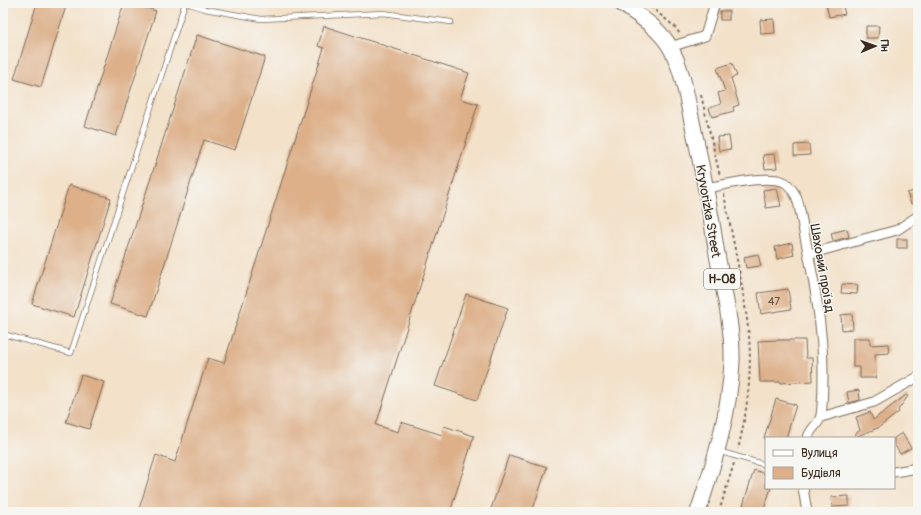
<svg xmlns="http://www.w3.org/2000/svg" width="921" height="515" font-family="Pangolin,sans-serif">
  <style>
    .building { fill: #ddb08a }
    .lines { fill: none; stroke-linecap: round; stroke-linejoin: round }
    .service-casing { stroke: #7b6a5a; stroke-width: 6 }
    .minor-casing { stroke: #7b6a5a; stroke-width: 11 }
    .primary-casing { stroke: #7b6a5a; stroke-width: 17 }
    .path { stroke: #7b6a5a; stroke-width: 2; stroke-dasharray: 3 3; stroke-linecap: butt }
    .service { stroke: #fff; stroke-width: 4.5 }
    .minor { stroke: #fff; stroke-width: 9 }
    .primary { stroke: #fff; stroke-width: 15 }
    .labels { text-anchor: middle; stroke-width: 3; stroke-linejoin: round; paint-order: stroke }
    .number-label { font-size: 11px; fill: #644c39 }
    .shield { fill: #f6f6f2; stroke: #73675e; stroke-width: 1 }
    .shield-label { font-size: 12px; font-weight: bold; fill: #3b2a1e }
    .street-label { font-size: 13px; fill: #3b2a1e; stroke: #f6f6f2 }
  </style>
  <rect width="100%" height="100%" fill="#f6f6f2"/>
  <filter id="ink" filterUnits="userSpaceOnUse"><feTurbulence type="fractalNoise" baseFrequency=".025" numOctaves="2"/><feDisplacementMap in="SourceGraphic" scale="8" xChannelSelector="R" yChannelSelector="G"/><feConvolveMatrix kernelMatrix="1 2 1 2 8 2 1 2 1" color-interpolation-filters="sRGB"/></filter>
  <filter id="wash" filterUnits="userSpaceOnUse"><feTurbulence type="fractalNoise" baseFrequency=".012" numOctaves="4" result="noise"/><feDisplacementMap in="SourceGraphic" scale="16" xChannelSelector="R" yChannelSelector="G"/><feGaussianBlur stdDeviation="0.9" result="paint"/><feColorMatrix in="noise" values="0 0 0 0 0 0 0 0 0 0 0 0 0 0 0 0 0 1.4 0 .05"/><feComposite in="paint" operator="in"/></filter>
  <g filter="url(#wash)">
    <rect width="100%" height="100%" fill="#f3e1c9"/>
    <g id="blocks">
      <g class="building">
        <polygon points="37,3 67,3 41,87 14,79"/>
        <polygon points="124,3 131,3 156,11 116,136 85,126"/>
        <polygon points="826,3 842,3 845,14 829,17"/>
        <rect x="720" y="11" width="9" height="9"/>
        <polygon points="774,19 775,33 761,34 760,20"/>
        <polygon points="324,26 469,73 460,99 478,104 376,425 398,432 401,422 442,435 444,426 474,436 450,512 138,512 156,455 175,462 208,358 224,363 324,48 318,46"/>
        <polygon points="866,26 879,26 878,38 866,38"/>
        <polygon points="197,35 265,57 235,150 204,140 148,316 110,304"/>
        <polygon points="732,63 737,76 731,78 739,105 733,107 734,111 712,117 709,108 721,104 718,93 725,91 717,68"/>
        <polygon points="729,136 731,149 719,151 717,137"/>
        <polygon points="809,144 810,155 794,156 794,145"/>
        <polygon points="775,154 777,168 765,169 763,155"/>
        <polygon points="69,185 111,198 74,317 32,304"/>
        <polygon points="777,188 781,206 766,208 763,190"/>
        <polygon points="918,190 918,202 911,204 907,193"/>
        <polygon points="847,229 849,237 833,241 831,233"/>
        <rect x="897" y="239" width="10" height="9"/>
        <polygon points="792,243 794,255 777,259 775,247"/>
        <polygon points="758,254 761,266 746,268 744,257"/>
        <polygon points="842,284 858,285 857,294 841,293"/>
        <polygon points="788,289 791,309 761,314 758,293"/>
        <polygon points="466,294 508,308 477,400 435,386"/>
        <polygon points="852,314 853,329 842,330 841,315"/>
        <polygon points="853,338 870,338 870,345 888,344 889,353 875,354 876,378 860,378 860,367 853,367"/>
        <polygon points="779,340 805,340 806,358 812,358 813,381 781,383 781,382 760,382 758,341"/>
        <polygon points="81,375 104,382 89,429 66,422"/>
        <polygon points="859,390 860,400 849,403 847,392"/>
        <polygon points="906,395 908,396 898,410 899,412 878,428 855,437 854,435 860,430 856,417 870,412 873,420"/>
        <polygon points="776,399 796,405 786,438 764,438"/>
        <polygon points="902,433 911,448 900,454 894,444 894,438"/>
        <polygon points="509,455 547,467 532,512 490,512"/>
        <polygon points="754,470 766,474 766,488 771,488 763,512 741,512"/>
        <polygon points="849,496 849,506 832,507 831,497"/>
      </g>
    </g>
  </g>
  <g filter="url(#ink)">
    <use href="#blocks" fill-opacity="0" stroke="#7b6a5a" stroke-width="1"/>
    <g class="lines">
      <defs>
        <g id="service">
          <polyline points="187,3 205,9 261,19 383,13 451,22"/>
          <polyline points="3,334 71,353 185,3"/>
          <polyline points="718,451 766,465"/>
        </g>
        <g id="minor">
          <polyline points="670,47 705,36 715,3"/>
          <path d="M706,188C725,185 768,174 784,182C789,184 793,191 796,196C801,209 802,224 805,237C814,281 823,328 823,372C823,386 823,401 821,415C820,424 809,429 808,438"/>
          <polyline points="809,254 897,230 918,216"/>
          <polyline points="821,417 874,402 918,377"/>
          <polyline points="894,472 918,468"/>
          <polyline points="803,488 807,512"/>
        </g>
        <path id="primary" d="M621,3C639,16 659,28 670,47C682,68 686,93 691,117C701,162 710,208 717,254C723,289 733,326 732,362C730,413 714,463 698,512"/>
      </defs>
      <use href="#service" class="service-casing"/>
      <use href="#minor" class="minor-casing"/>
      <use href="#primary" class="primary-casing"/>
      <g class="path">
        <polyline points="646,3 674,26 680,34"/>
        <polyline points="701,95 720,176"/>
        <path d="M724,194C733,241 744,289 749,336C752,374 747,413 738,449"/>
        <polyline points="719,512 734,463"/>
      </g>
      <use href="#service" class="service"/>
      <use href="#minor" class="minor"/>
      <use href="#primary" class="primary"/>
    </g>
  </g>
  <g class="labels">
    <g class="number-label">
      <text x="774" y="305">47</text>
    </g>
    <rect class="shield" x="704" y="269" width="36" height="20" rx="3"/>
    <g class="shield-label">
      <text x="722" y="283">Н-08</text>
    </g>
    <g class="street-label">
      <text transform="translate(709 211) rotate(80)" y="5">Kryvorizka Street</text>
      <text transform="translate(823 268) rotate(80)" y="5">Шаховий проїзд</text>
    </g>
  </g>
  <rect width="921" height="515" fill="none" stroke="#f6f6f2" stroke-width="16"/>
  <rect x="765" y="437" width="130" height="52" fill="#f6f6f2" stroke="#aba49d"/>
  <rect x="773" y="450" width="20" height="6" fill="#ffffff" stroke="#aba49d"/>
  <text x="801" y="457" font-size="12" fill="#3b2a1e">Вулиця</text>
  <rect x="773" y="467" width="20" height="12" fill="#ddb08a" stroke="#aba49d"/>
  <text x="801" y="477" font-size="12" fill="#3b2a1e">Будівля</text>
  <g transform="translate(875 46) rotate(88)" stroke="#f6f6f2" stroke-width="3" paint-order="stroke">
  <path d="M0-3L7 15L0 10L-7 15Z" fill="#3b2a1e"/>
  <text y="-6" font-size="11" font-weight="bold" text-anchor="middle" fill="#3b2a1e">Пн</text>
  </g>
</svg>
